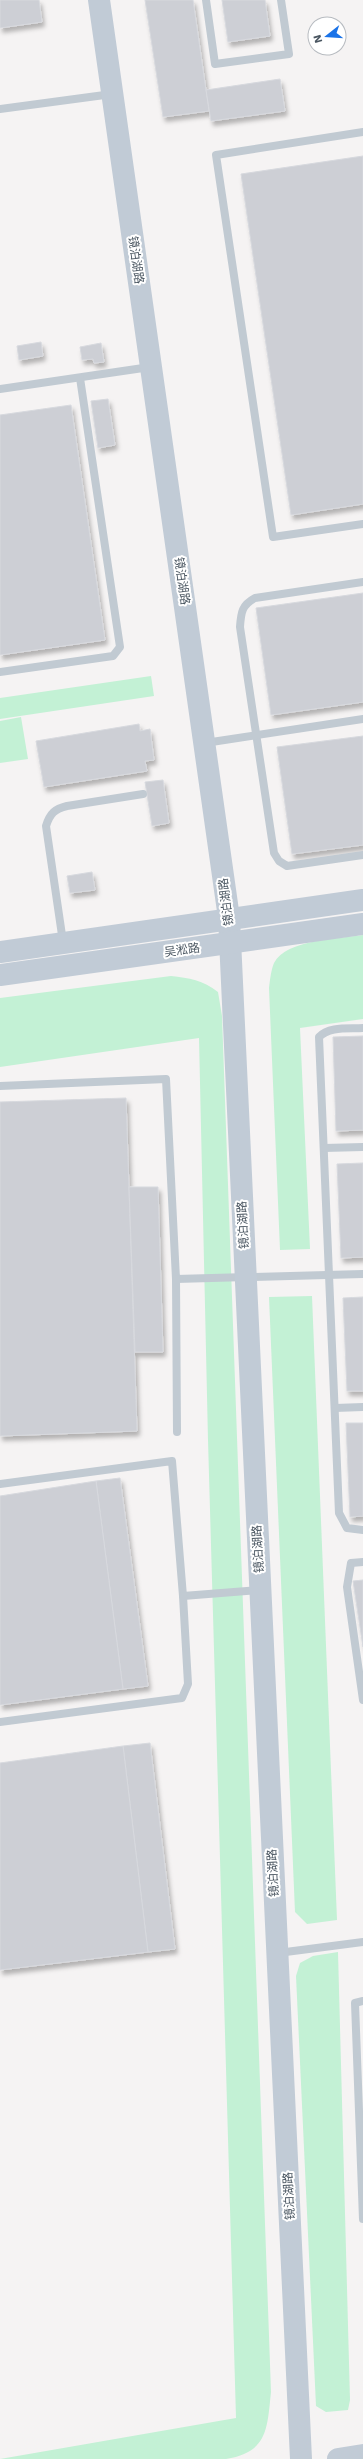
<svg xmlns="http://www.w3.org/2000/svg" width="363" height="2459" font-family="'Work Sans','Noto Sans SC',sans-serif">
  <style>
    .green { fill: #c3f1d5 }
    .building { fill: #cdcfd5; stroke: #d7d9de; filter: url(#shadow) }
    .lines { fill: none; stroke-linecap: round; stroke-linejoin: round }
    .lane { stroke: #c1cad2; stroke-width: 8 }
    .secondary { stroke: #c1cbd6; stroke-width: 22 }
    .labels { text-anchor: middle; stroke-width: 4; stroke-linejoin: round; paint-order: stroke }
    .street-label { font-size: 12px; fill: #4a5661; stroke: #fff }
  </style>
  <defs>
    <filter id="shadow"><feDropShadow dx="2.5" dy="4.5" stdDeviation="2" flood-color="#0004"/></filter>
  </defs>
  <rect width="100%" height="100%" fill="#f5f3f3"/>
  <g class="green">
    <polygon points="151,676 154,696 0,719 0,698"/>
    <polygon points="21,717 28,759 0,763 0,721"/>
    <path d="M363,935V1019L300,1028L310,1249L280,1250L269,988C270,980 271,970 274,963C287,939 338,939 363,935Z"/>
    <path d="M171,976C189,978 203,980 218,992L222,1016L271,2392C267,2429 268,2452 226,2459H0L236,2418L208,1440L199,1038L0,1067V998Z"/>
    <polygon points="312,1296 337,1920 307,1924 295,1912 269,1297"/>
    <polygon points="338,1952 350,2400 348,2410 326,2412 316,2406 296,1976 300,1963 313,1956"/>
  </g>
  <g class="building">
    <polygon points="0,0 39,0 42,22 0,28"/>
    <polygon points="145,0 193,0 209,111 163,117"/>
    <polygon points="222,0 265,0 270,36 228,42"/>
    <polygon points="280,79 285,111 211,121 206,90"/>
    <polygon points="363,156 363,504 291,515 241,174"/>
    <polygon points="41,342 43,356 19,360 17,346"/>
    <polygon points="101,343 104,362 94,363 93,359 82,360 80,347"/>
    <polygon points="108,399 115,445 98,448 91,401"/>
    <polygon points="71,405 105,640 0,655 0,415"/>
    <polygon points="363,593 363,702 271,715 256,608"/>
    <polygon points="139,724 140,731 150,729 154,760 145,761 147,771 44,787 36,741"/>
    <polygon points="363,736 363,845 292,854 277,747"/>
    <polygon points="163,780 169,823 152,826 145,782"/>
    <polygon points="92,872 95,890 70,893 67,876"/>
    <polygon points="363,1036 363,1130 336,1131 333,1037"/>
    <polygon points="126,1098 137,1431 0,1436 0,1102"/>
    <polygon points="363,1163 363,1257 341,1258 337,1164"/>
    <polygon points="129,1187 158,1187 163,1352 135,1352"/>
    <polygon points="363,1297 363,1391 347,1391 343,1298"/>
    <polygon points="346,1423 363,1423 363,1516 350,1517"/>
    <polygon points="120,1478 148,1686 123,1689 96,1481"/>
    <polygon points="96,1481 123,1689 0,1705 0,1496"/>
    <polygon points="363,1580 363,1647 353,1581"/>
    <polygon points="150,1743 175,1949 148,1952 123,1746"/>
    <polygon points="123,1746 148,1952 0,1970 0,1763"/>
  </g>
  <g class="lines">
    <g class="lane">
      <polyline points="206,0 215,64 289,54 281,0"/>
      <polyline points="0,109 112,94"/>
      <polyline points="363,132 216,155 273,537 363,524"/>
      <polyline points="0,389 150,367"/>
      <path d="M363,582L255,598C242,605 241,612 240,627L274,853L279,861L287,866L363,855"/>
      <polyline points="0,672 113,656 120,647 80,378"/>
      <polyline points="205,743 363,719"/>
      <path d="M63,942L46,826C50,813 55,809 67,806L143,794"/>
      <path d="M363,1028C349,1029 329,1026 319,1037L339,1513L347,1528L363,1530"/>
      <polyline points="0,1086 166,1079 176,1279 363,1274"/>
      <polyline points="324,1148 363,1147"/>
      <polyline points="176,1279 177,1432"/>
      <polyline points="335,1408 363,1407"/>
      <polyline points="0,1484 172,1461 183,1596 259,1590"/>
      <polyline points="363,1562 351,1563 347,1587 363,1700"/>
      <polyline points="0,1722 182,1698 188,1684 183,1596"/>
      <polyline points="278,1953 363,1942"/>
      <polyline points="363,2001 355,2003 363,2219"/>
    </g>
    <g class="secondary">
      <polyline points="99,0 229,918 301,2459"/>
      <polyline points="0,952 363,900"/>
      <polyline points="0,975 363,924"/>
      <polyline points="338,2459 363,2455"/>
    </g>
  </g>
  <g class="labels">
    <g class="street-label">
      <text transform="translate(136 260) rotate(82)" y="4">镜泊湖路</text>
      <text transform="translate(182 581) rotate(82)" y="4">镜泊湖路</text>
      <text transform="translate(226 902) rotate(-97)" y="4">镜泊湖路</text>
      <text transform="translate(182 950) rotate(-8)" y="4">吴淞路</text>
      <text transform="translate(243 1225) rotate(-93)" y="4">镜泊湖路</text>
      <text transform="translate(258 1549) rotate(-93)" y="4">镜泊湖路</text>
      <text transform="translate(273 1873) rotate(-93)" y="4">镜泊湖路</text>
      <text transform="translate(289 2196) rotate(-93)" y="4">镜泊湖路</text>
    </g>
  </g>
  <g transform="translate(327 36) rotate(253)"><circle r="19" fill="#ffffff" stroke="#b7bbc0"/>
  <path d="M0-3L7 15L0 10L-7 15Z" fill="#1a73e8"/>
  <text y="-6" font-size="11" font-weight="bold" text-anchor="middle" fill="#4a5661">N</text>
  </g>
</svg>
